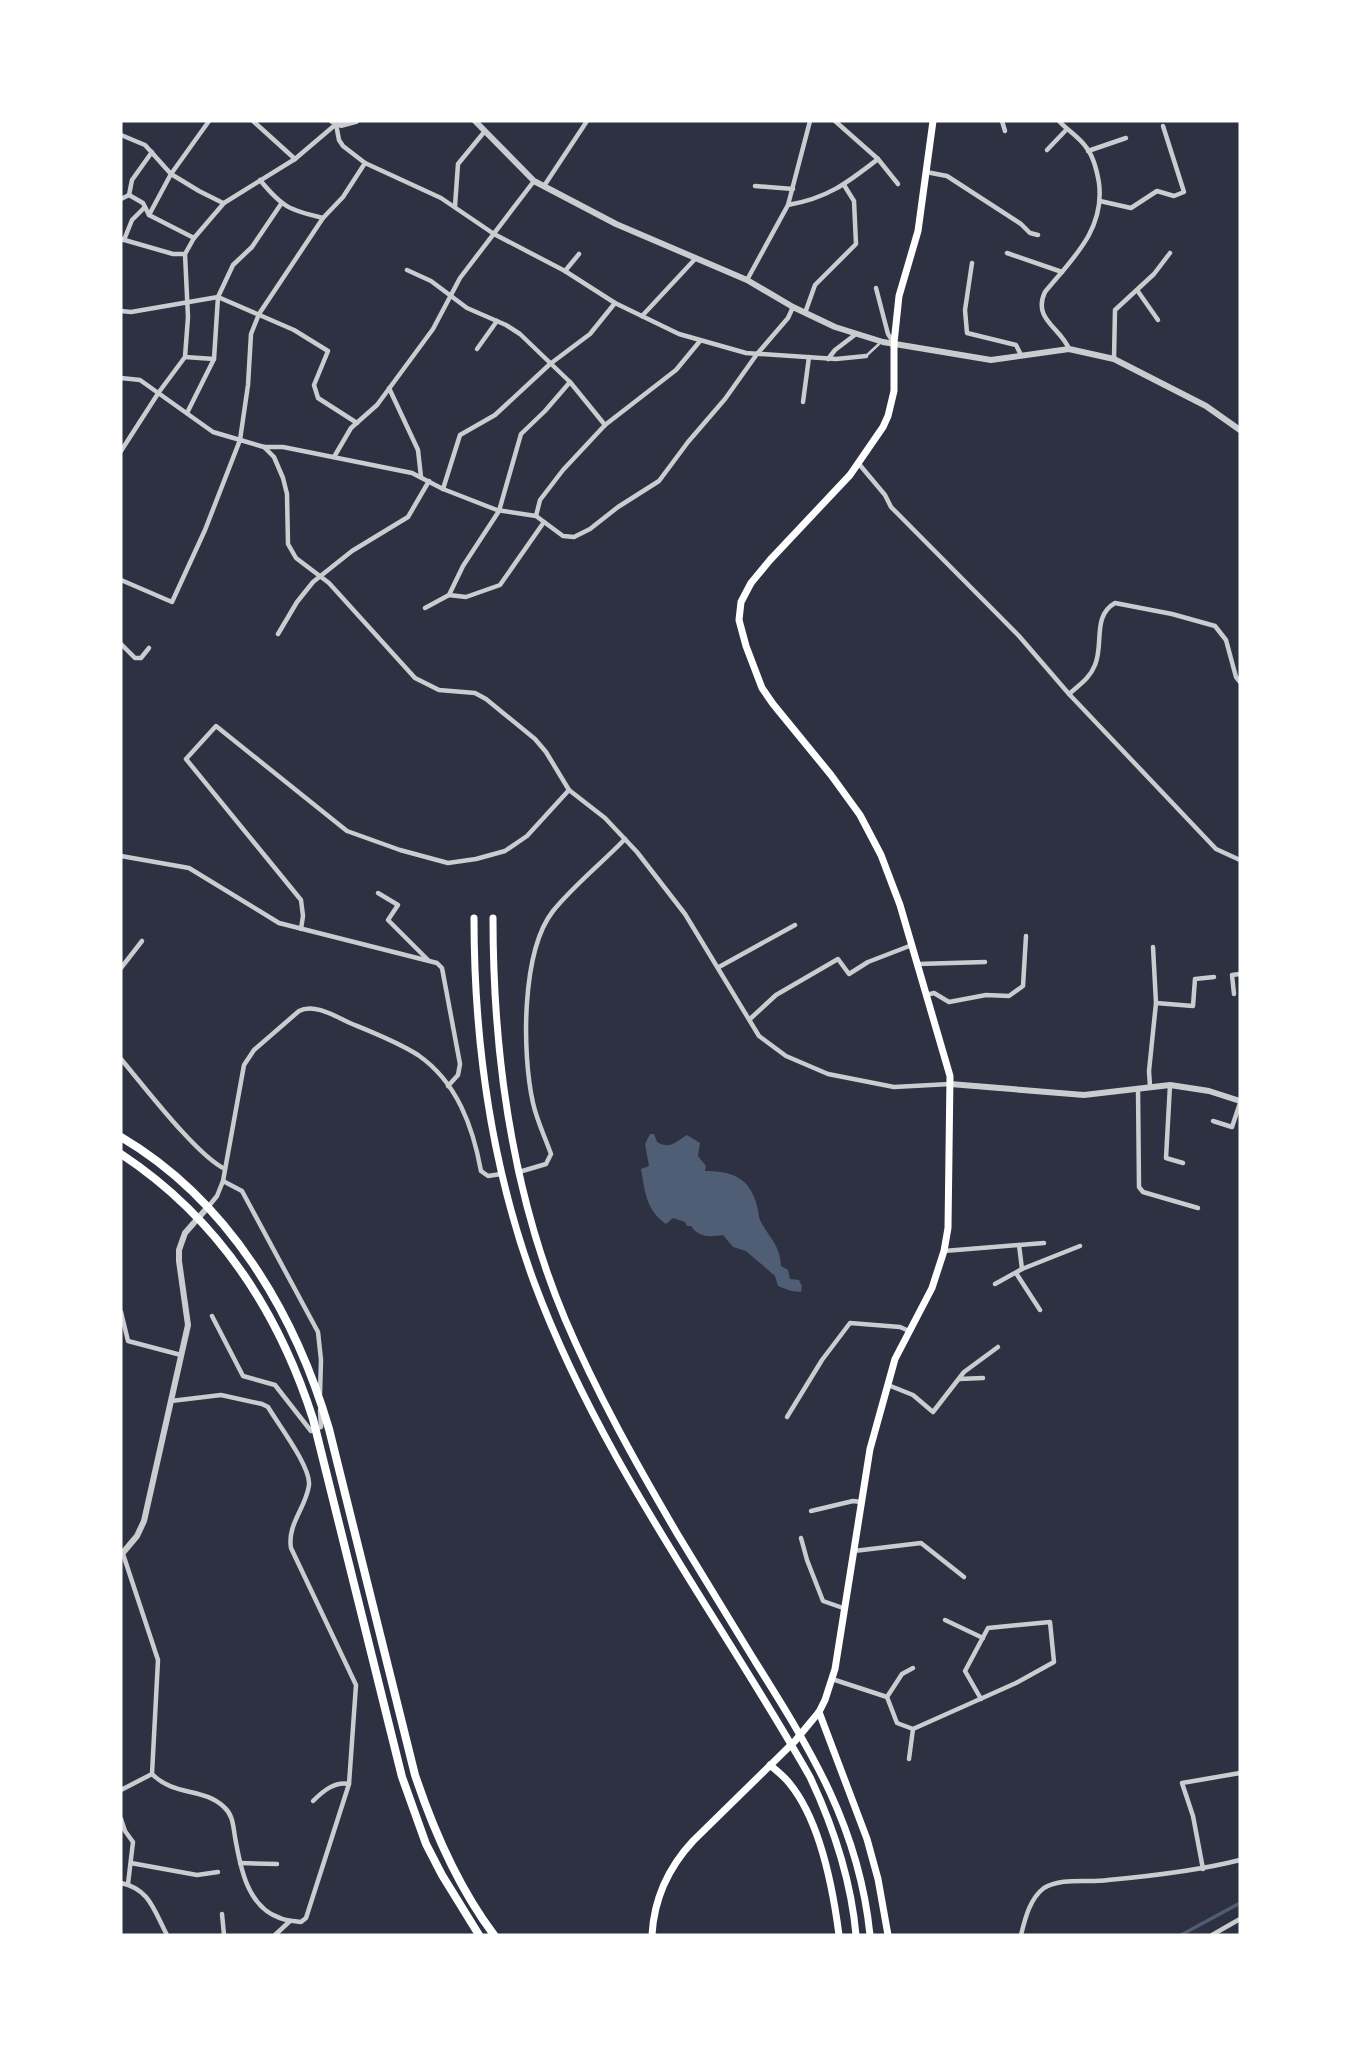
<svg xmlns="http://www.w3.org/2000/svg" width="1361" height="2056" font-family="'PT Serif',serif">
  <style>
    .water { fill: #4f5d75 }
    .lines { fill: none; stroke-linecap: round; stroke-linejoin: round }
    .stream { stroke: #4f5d75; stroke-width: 3.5 }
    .service { stroke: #caccd0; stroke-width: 2.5 }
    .minor { stroke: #caccd0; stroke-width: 4.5 }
    .tertiary { stroke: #caccd0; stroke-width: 6 }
    .secondary { stroke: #fff; stroke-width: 7 }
    .primary { stroke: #fff; stroke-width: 8 }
  </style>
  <rect width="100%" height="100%" fill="#2d3142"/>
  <path class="water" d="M650,1134H654L657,1142C671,1150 676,1141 687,1135L700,1143L698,1156L706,1166L705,1171C729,1171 750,1176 757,1206C759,1212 758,1217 761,1222C770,1239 780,1245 781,1266L788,1270L790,1279L799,1280L802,1286L801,1292L791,1291L778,1286L775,1276L746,1251L733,1247L723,1235C710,1237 699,1238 691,1226H687L685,1222L673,1218L666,1224C646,1210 645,1192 641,1169L649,1166L645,1144Z"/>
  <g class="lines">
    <polyline class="stream" points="1181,1935 1240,1903"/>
    <polyline class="service" points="866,356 879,344"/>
    <g class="minor">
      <polyline points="253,121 295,159"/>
      <polyline points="835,121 878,159 898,184"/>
      <polyline points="1002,121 1005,131"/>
      <path d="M1059,121C1067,130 1079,137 1086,147C1094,157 1097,171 1099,183C1105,230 1072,259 1045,292C1032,319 1061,328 1069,349"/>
      <polyline points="336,124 339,140 343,146 365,163 441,198 494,234 565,271 615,303 679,334 746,353 836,359 866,356"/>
      <polyline points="121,135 145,145 171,174 199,191 223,203"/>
      <polyline points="1047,150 1067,129"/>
      <polyline points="1088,151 1126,138"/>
      <polyline points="926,172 947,176 1021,224 1030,233 1038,235"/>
      <path d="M260,180C282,207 289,210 323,218"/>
      <polyline points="544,186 587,121"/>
      <polyline points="755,186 793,189"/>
      <polyline points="129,195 132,180 152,152"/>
      <polyline points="121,199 129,195 143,203 149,215 194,238"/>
      <polyline points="1100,201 1131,208 1157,191 1174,196 1184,192 1163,126"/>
      <path d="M788,205C828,198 847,183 878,159"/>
      <polyline points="455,206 458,164 485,131"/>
      <polyline points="149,215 171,174 209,121"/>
      <polyline points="121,239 173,254 185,254"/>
      <polyline points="124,240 132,220 145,207"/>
      <polyline points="1007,253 1062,272"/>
      <polyline points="972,263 965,310 967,333 1016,345 1021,355"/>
      <polyline points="407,270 431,281 467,308 506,325 520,334 570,382 605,425"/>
      <polyline points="565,271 579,254"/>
      <polyline points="747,280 788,205 810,121"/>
      <polyline points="876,288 888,334 894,343"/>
      <polyline points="1137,290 1158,320"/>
      <polyline points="121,311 131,312 218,297 294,330 328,351 314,385 318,398 357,423"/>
      <polyline points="805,313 815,285 856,244 854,201 844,185"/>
      <polyline points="642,316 696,258"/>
      <polyline points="477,349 497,321"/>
      <polyline points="185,357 214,359"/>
      <polyline points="828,359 835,350 856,334"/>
      <polyline points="1114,359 1115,310 1154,274 1170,253"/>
      <polyline points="121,378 140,380 213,432 264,447 283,447 412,473 443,489 497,510 536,516 540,500 563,470 605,425 676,370 700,341"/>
      <polyline points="389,388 418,450 421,477"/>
      <polyline points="803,402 809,357"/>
      <polyline points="187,413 214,359 218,297 233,265 252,247 281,204"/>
      <polyline points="264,447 274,457 283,478 287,494 288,544 296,558 329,583 415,678 439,690 475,693 486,699 535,739 546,752 569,790 605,818 637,852 685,914 759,1036 786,1056 828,1074 894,1087 950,1084"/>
      <polyline points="121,451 159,392 185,357 188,317 185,254 194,238 224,203 295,159 335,125"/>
      <polyline points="334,457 351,428 377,405 433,329 460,278 534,181"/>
      <polyline points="859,464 885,495 891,507 1019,636 1069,694 1216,849 1240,860"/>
      <polyline points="443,489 460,435 495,415 550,364 590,334 615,303"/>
      <polyline points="536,516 563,536 574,537 590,529 618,507 659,481 688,442 725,399 757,354 788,318 793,307"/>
      <polyline points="121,580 172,602 205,530 240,440 248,385 251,334 259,314 323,218 343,197 365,163"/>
      <polyline points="449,595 463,566 499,511 521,434 545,411 570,382"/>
      <polyline points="425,608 449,595 466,597 500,585 544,522"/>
      <polyline points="278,634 297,602 313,582 352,551 408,517 429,481"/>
      <polyline points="121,644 135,658 141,658 149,648"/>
      <path d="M1069,694C1079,685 1090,678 1095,665C1104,644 1092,616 1115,603L1172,614L1215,626L1226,640L1236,677L1240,682"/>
      <polyline points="121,856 189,868 279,923 437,963 442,968 460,1064 458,1075 448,1086"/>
      <polyline points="378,893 398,905 388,920 428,960"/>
      <polyline points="301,929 303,916 301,900 186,759 216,726 347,831 400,850 448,863 476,859 505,851 527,836 569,790"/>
      <polyline points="918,964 985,962"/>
      <polyline points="719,967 795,925"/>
      <polyline points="121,968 142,941"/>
      <polyline points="1234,994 1232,975 1240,974"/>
      <polyline points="926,995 934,993 949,1002 986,995 1009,996 1023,986 1026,936"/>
      <polyline points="1156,1003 1193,1006 1195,979 1214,977"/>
      <polyline points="750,1019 776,995 838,959 849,974 868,962 912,945"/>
      <path d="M121,1059C143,1085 197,1156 225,1169"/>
      <polyline points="1170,1085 1166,1158 1183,1163"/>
      <polyline points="1150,1086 1149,1071 1156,1003 1153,947"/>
      <polyline points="1138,1088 1139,1187 1143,1192 1198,1208"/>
      <polyline points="1213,1121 1232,1127 1240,1103"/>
      <path d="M519,1172L546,1164L551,1154C545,1137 537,1121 533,1103C522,1054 521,952 553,911C574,885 602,863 625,839"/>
      <polyline points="223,1181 242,1191 318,1332 321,1360 320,1394"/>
      <path d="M208,1207L217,1196L223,1181L244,1065L254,1050L299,1011C314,1003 335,1016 350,1023C372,1032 398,1042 418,1055C457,1082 473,1127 481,1171L488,1176L501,1174"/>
      <polyline points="1019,1245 1022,1269"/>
      <polyline points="944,1251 1044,1243"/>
      <polyline points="1016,1273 1040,1310"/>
      <polyline points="995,1284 1022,1269 1080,1246"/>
      <polyline points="121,1312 128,1341 181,1355"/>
      <polyline points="212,1316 243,1376 275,1385 311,1431 321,1427 320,1410"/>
      <polyline points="959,1379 983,1378"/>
      <polyline points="888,1385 913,1395 933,1412 964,1372 998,1347"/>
      <polyline points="787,1417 822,1360 850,1323 900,1327 909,1331"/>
      <polyline points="811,1511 853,1501 861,1502"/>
      <polyline points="801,1538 807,1560 823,1601 843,1608"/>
      <polyline points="854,1551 921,1543 964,1577"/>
      <path d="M123,1554L158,1660L152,1774C175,1797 203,1787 224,1807C233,1815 233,1825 235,1837C240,1866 247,1907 280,1918C286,1921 295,1921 301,1922L306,1918L349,1784L356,1685L291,1548C287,1524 306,1508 309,1485C311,1467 278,1424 268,1407L262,1404L221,1395L171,1401"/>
      <polyline points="945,1620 983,1638"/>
      <polyline points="832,1679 887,1697 897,1723 913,1729 1016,1683 1054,1662 1050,1622 988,1628 965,1671 981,1699"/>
      <polyline points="887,1697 902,1674 913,1668"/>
      <polyline points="909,1759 913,1729"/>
      <polyline points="121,1790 152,1774"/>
      <path d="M313,1801C323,1791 335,1781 349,1784"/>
      <polyline points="121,1819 125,1831 133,1842 128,1884"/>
      <polyline points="131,1863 197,1875 218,1872"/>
      <polyline points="240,1863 277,1864"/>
      <polyline points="1203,1869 1193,1816 1182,1783 1240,1773"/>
      <path d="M121,1883C150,1889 154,1911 167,1935"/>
      <polyline points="222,1914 224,1935"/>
      <polyline points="275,1935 290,1921"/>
      <path d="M1021,1935C1025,1919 1030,1898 1044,1888C1062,1877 1088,1883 1108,1880C1152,1876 1197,1871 1240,1860"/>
      <polyline points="1212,1935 1240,1919"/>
    </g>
    <g class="tertiary">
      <polyline points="332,121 341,125 356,121"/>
      <polyline points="475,121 534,181 616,224 747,280 793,307 835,327 883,342 991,360 1069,349 1114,359 1206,406 1240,430"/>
      <polyline points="950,1084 1084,1095 1170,1085 1209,1091 1240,1101"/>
      <polyline points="121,1555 137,1536 144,1521 188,1325 179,1261 179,1250 185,1233 207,1208"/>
    </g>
    <g class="secondary">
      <path d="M474,918C474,1042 491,1165 534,1282C600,1460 717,1613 810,1777C834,1828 851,1879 856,1935"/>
      <path d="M493,918C493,1055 512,1193 565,1319C597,1394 637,1465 678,1535C703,1576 728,1617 753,1658C810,1749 859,1826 870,1935"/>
      <polyline points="819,1712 867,1839 878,1879 888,1935"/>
      <path d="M770,1765C777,1771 785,1777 790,1784C820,1821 833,1889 839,1935"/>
      <path d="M652,1935C654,1898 668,1868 693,1841L795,1741L819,1712L825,1700L835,1669L870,1449L895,1359L932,1288L944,1251L948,1228L950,1076L900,905L881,855L860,815L831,775L773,704L762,688L746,646L739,620L741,602L751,583L770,560L850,475L883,427L888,416L894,391V343L899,296L918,231L933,121"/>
    </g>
    <g class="primary">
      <path d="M121,1137C228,1200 295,1313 329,1429L415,1775C434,1832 458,1887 494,1935"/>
      <path d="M121,1154C218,1218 278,1310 313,1419L402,1777L426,1844L442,1875L479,1935"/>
    </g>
  </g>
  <rect width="1361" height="2056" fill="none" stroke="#ffffff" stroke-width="245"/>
</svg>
